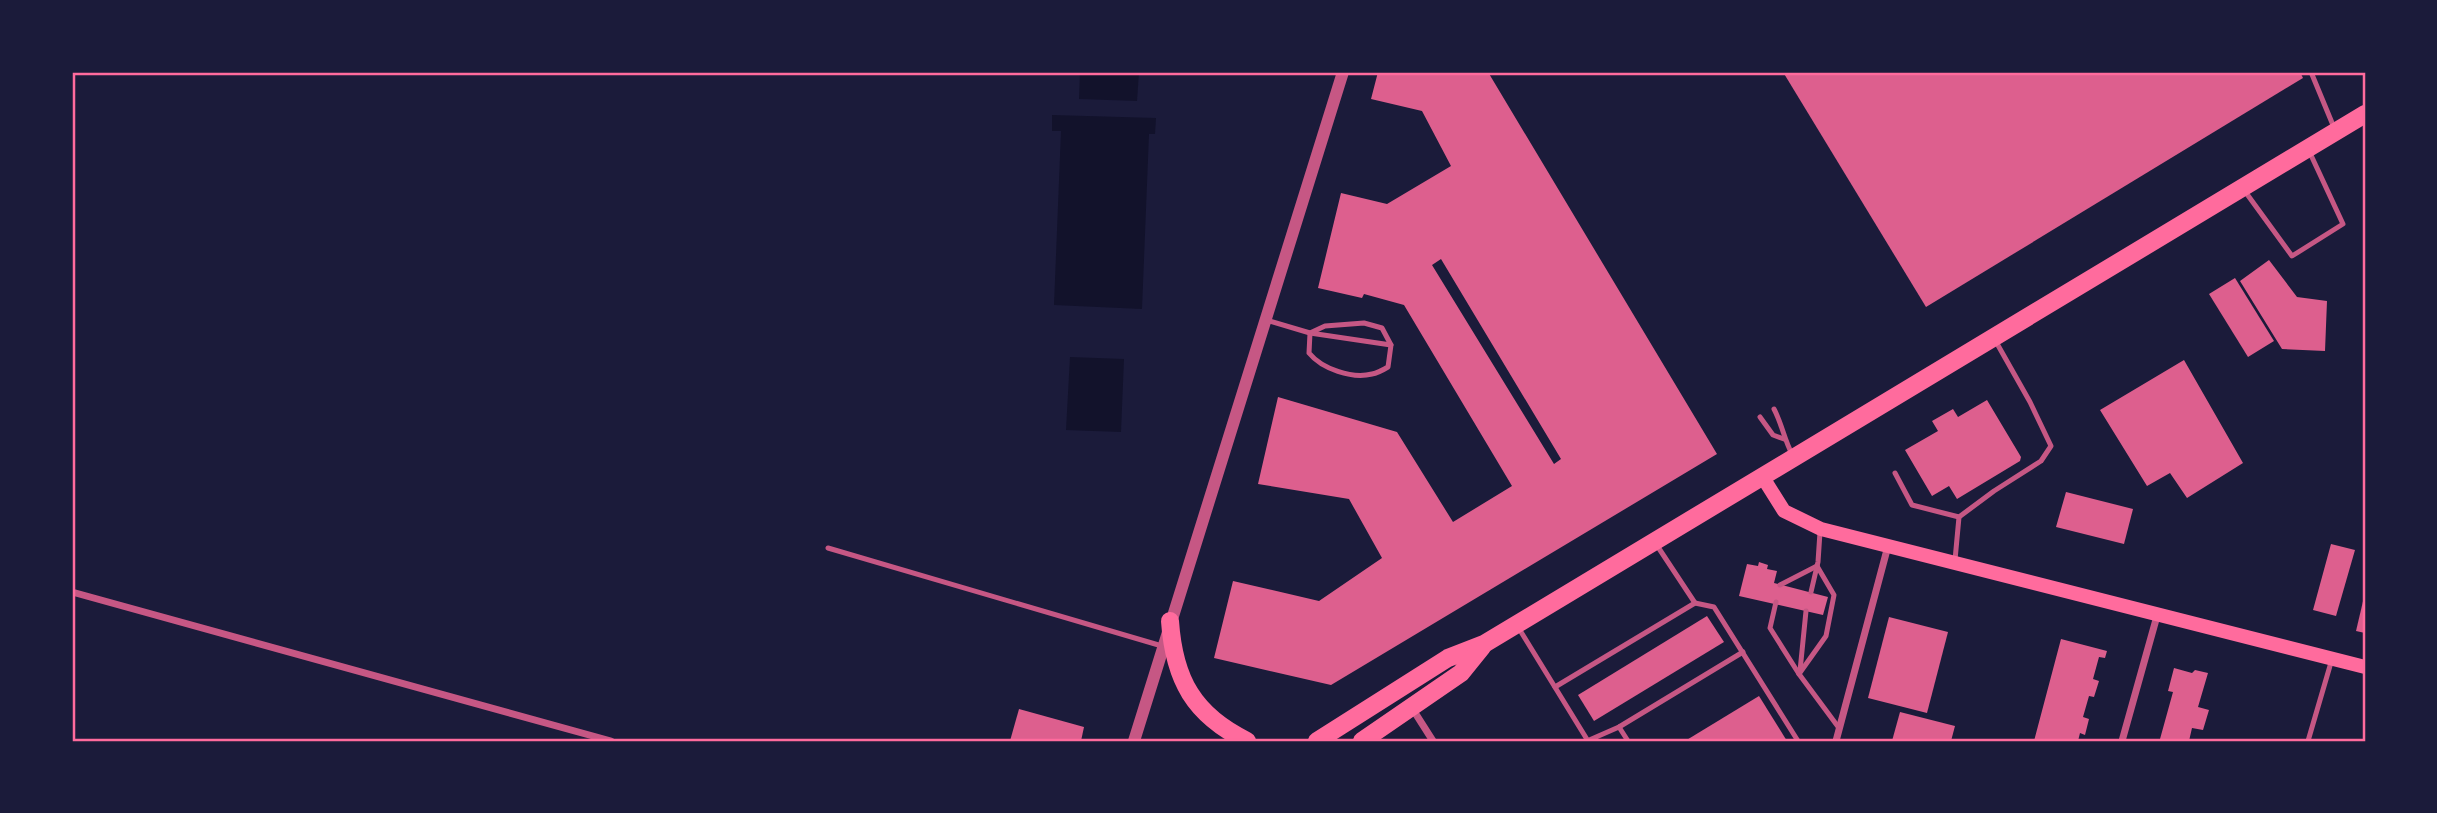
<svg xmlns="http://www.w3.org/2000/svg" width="2437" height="813" font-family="'Sofia Sans Condensed',sans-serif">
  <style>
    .water { fill: #12122b }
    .building { fill: #dd5f8e; fill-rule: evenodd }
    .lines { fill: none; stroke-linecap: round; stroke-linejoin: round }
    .service { stroke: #c65784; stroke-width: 5 }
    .minor { stroke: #c65784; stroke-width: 7 }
    .tertiary { stroke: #c65784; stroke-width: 12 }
    .secondary { stroke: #ff6b9d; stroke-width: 14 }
    .primary { stroke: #ff6b9d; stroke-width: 18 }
    .neatline { fill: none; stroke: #ff6b9d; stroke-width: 2.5 }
  </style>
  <rect width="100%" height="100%" fill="#1b1b3a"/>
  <g class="water">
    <polygon points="1080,72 1139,72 1137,101 1079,99"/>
    <polygon points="1052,115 1156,118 1155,134 1149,134 1142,309 1054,305 1061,131 1052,131"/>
    <polygon points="1070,357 1124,359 1121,432 1066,430"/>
  </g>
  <g class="building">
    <path d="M1378,72H1488L1717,454L1331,685L1214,658L1233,581L1319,601L1382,558L1349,499L1258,484L1278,397L1397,432L1453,522L1512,486L1404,305L1364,294L1362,298L1318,288L1341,193L1387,204L1451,166L1422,111L1371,99ZM1441,259L1561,459L1554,464L1432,265Z"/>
    <polygon points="1783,72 2300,72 2303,78 1926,307"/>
    <polygon points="2269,260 2297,297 2327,301 2325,351 2282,349 2240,281"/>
    <polygon points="2235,278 2274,341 2248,357 2209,294"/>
    <polygon points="2184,360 2243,463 2187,498 2170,473 2147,486 2100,410"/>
    <polygon points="1987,400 2021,457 2020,461 1957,499 1949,486 1932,496 1905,450 1938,431 1932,421 1953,409 1958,417"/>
    <polygon points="2066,492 2133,509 2124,544 2056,527"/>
    <polygon points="2331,544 2355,550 2336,616 2313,610"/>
    <polygon points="1759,562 1768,565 1767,569 1777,571 1774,583 1828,597 1823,615 1739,596 1747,564 1758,566"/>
    <polygon points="2364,597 2365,597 2365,633 2356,631"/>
    <polygon points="1707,616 1724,642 1594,721 1578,695"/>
    <polygon points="1889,617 1948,632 1927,713 1868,698"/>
    <polygon points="2061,639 2107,651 2105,658 2099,657 2093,679 2099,681 2094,697 2089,696 2083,717 2089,719 2085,735 2080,733 2078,741 2034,741"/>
    <polygon points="2174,668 2192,673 2195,670 2208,673 2198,707 2209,710 2203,730 2192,728 2189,741 2160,739 2173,692 2168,691"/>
    <polygon points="1759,696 1787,741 1685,741"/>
    <polygon points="1019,709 1084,727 1081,741 1010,741"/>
    <polygon points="1900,712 1955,726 1951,741 1892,741"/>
  </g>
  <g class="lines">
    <g class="service">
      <polyline points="2311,72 2335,130"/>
      <polyline points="2244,190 2292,256 2343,224 2310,153"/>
      <polyline points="1266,320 1310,333 1391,345"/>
      <path d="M1364,323L1382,328L1391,345L1388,367C1383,370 1378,373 1372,374C1352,379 1322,369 1309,353L1310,333L1325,326Z"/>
      <path d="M1774,409C1782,424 1784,439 1792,454"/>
      <polyline points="1760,417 1773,435 1784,439"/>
      <polyline points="1895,473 1912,505 1959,517 1955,560"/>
      <polyline points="1959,517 1994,491 2041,461 2051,446 2030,402 1995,340"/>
      <polyline points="1656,544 1695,603"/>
      <polyline points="828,548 1162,646"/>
      <polyline points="1780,585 1817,566"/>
      <polyline points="1811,592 1818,562 1820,532"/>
      <polyline points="1776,602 1770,628 1799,674 1839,728"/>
      <polyline points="1518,627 1588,741"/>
      <polyline points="1800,671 1806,611"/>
      <polyline points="1799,674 1826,636 1834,595 1817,566"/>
      <polyline points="1555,687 1695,603 1714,607 1798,741"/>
      <polyline points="1619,727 1628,741"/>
      <polyline points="1587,741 1619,727 1743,652"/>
      <polyline points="2308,741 2332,659"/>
    </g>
    <g class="minor">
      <polyline points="72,592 611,741"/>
      <polyline points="1412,708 1433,741"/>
      <polyline points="1836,741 1888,546"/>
      <polyline points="2122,741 2157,616"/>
    </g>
    <polyline class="tertiary" points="1134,741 1343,72"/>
    <polyline class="secondary" points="1762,476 1784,511 1821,529 2365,667"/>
    <g class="primary">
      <path d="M1170,621C1174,680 1194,715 1247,741"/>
      <polyline points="1317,741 1448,658 1484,644 2365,114"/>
      <polyline points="1362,741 1461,673 1482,647"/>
    </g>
  </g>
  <rect width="2437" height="813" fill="none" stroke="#1b1b3a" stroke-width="147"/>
  <rect x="74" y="74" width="2290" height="666" class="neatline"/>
</svg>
